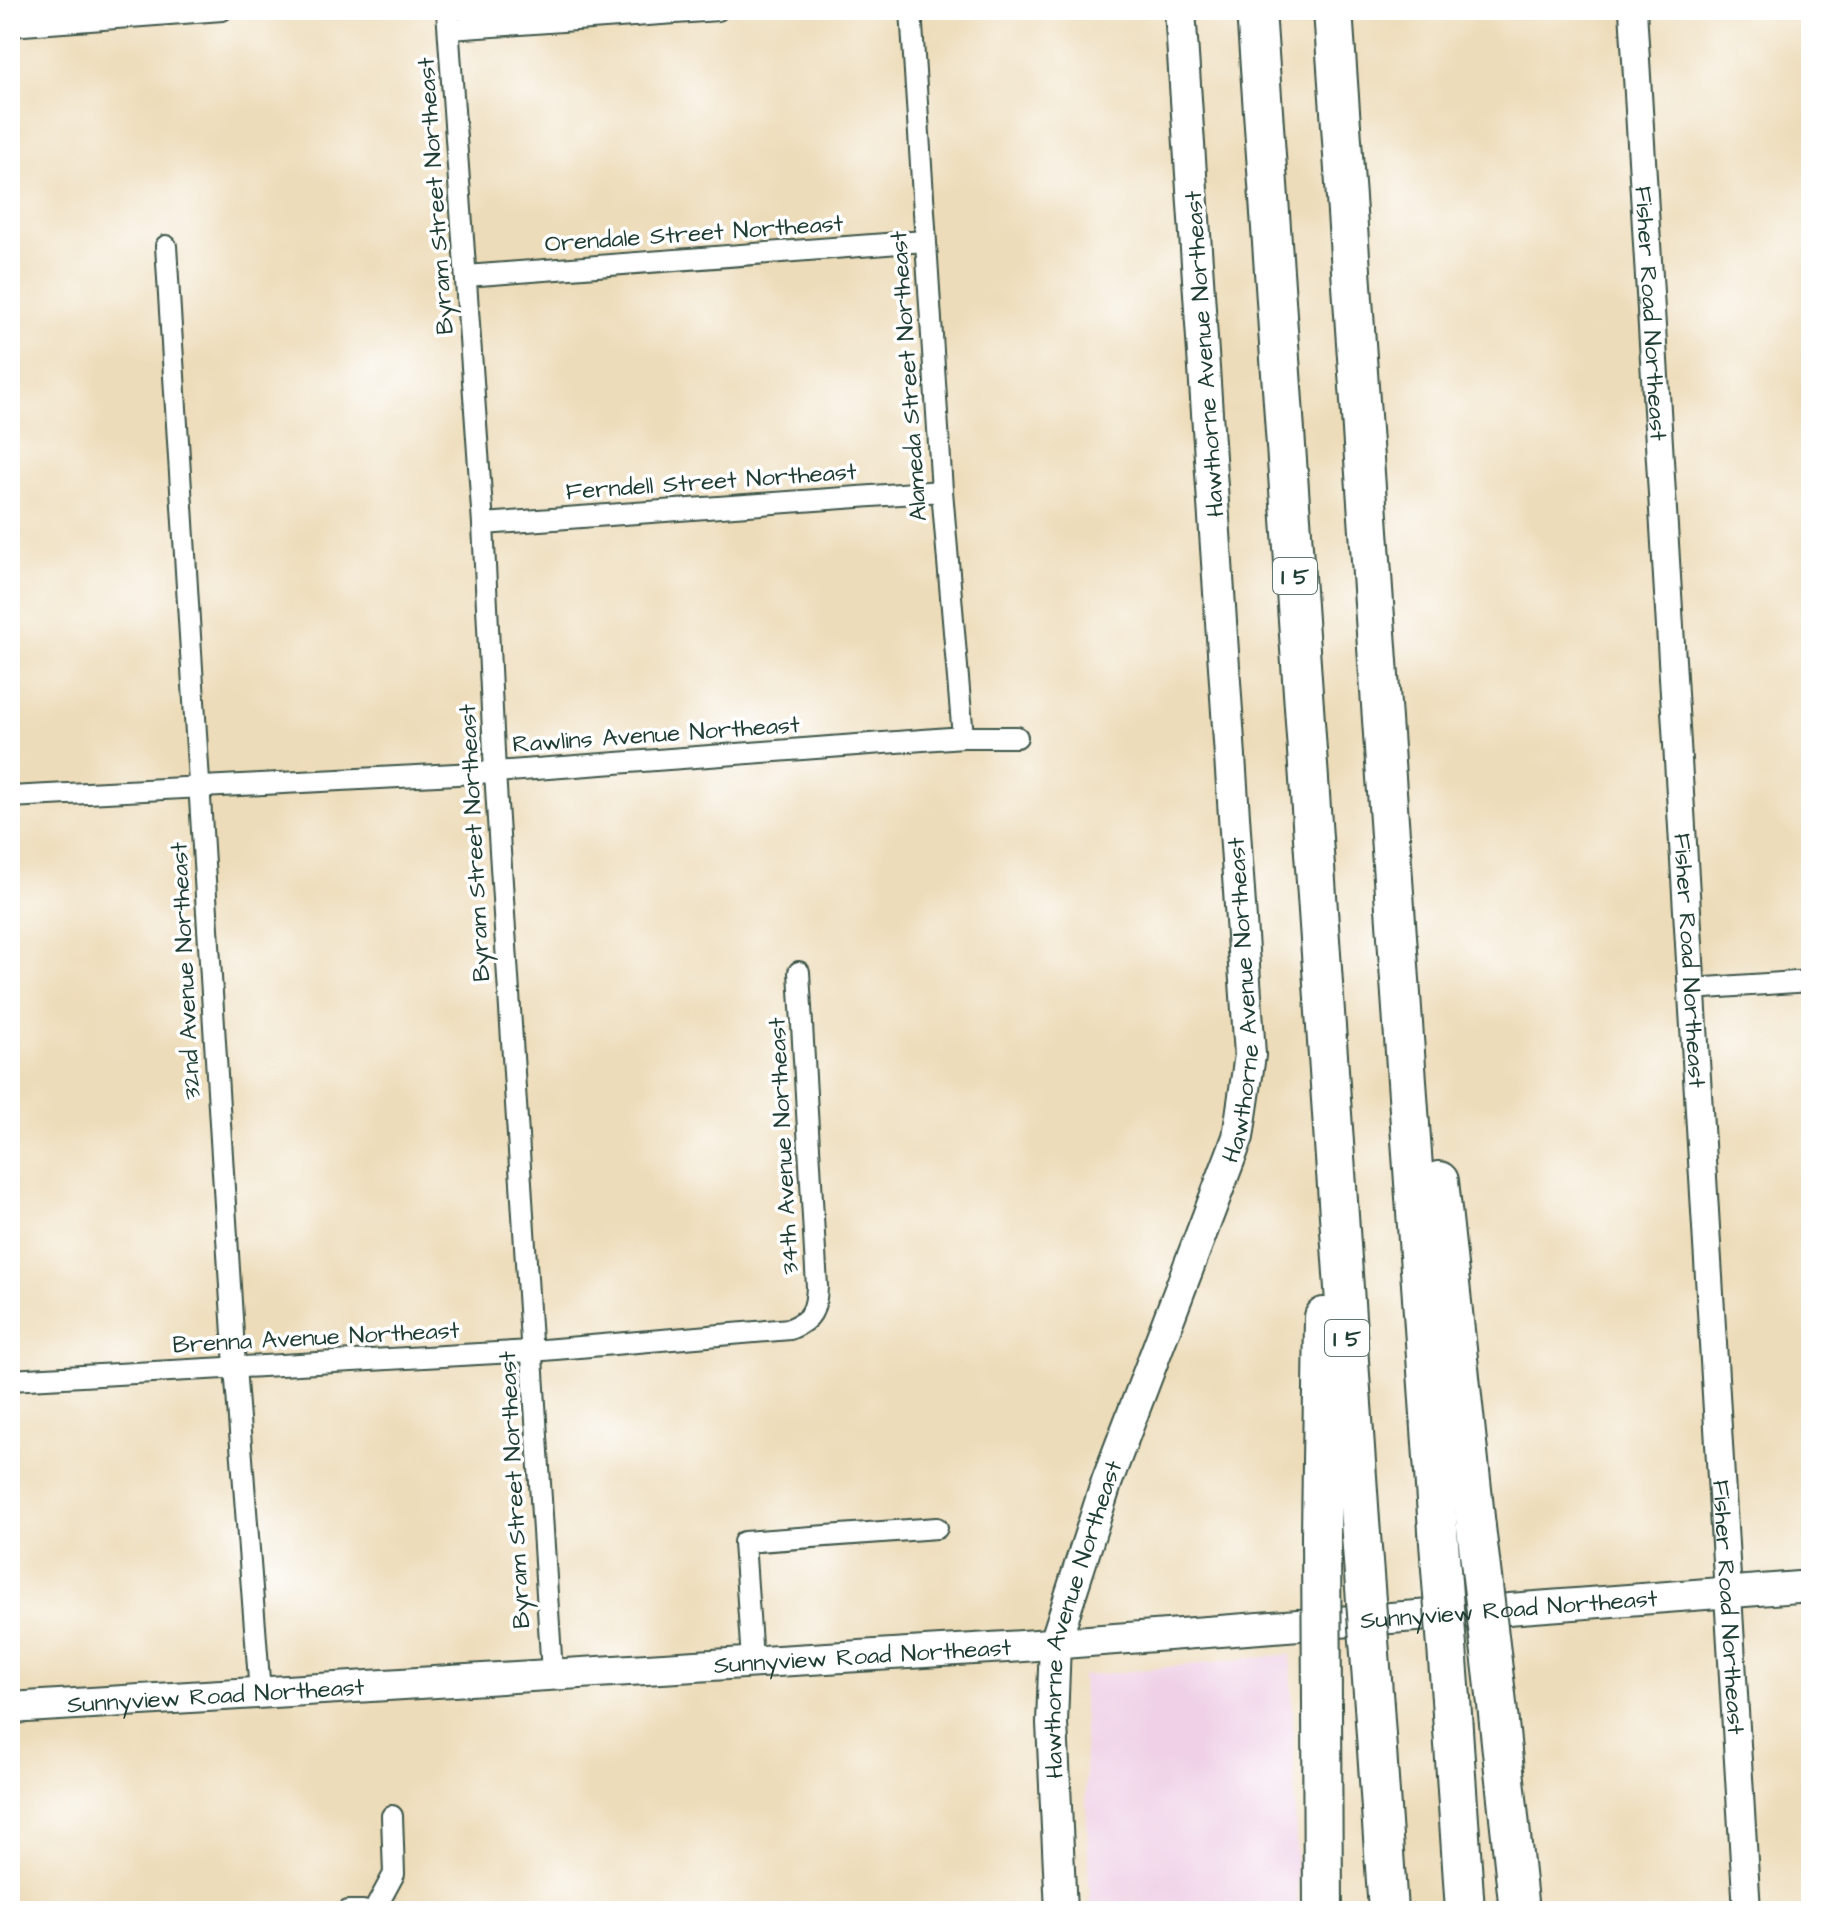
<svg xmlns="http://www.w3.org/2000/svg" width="1821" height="1921" font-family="'Architects Daughter',sans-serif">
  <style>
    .built { fill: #efd0e6 }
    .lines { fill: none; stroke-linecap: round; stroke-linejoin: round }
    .minor-casing { stroke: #3e5548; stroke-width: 24 }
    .tertiary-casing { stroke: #3e5548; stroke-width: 30 }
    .secondary-casing { stroke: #3e5548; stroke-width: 34 }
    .motorway-casing { stroke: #3e5548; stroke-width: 42 }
    .minor { stroke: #fff; stroke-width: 20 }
    .tertiary { stroke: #fff; stroke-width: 26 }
    .secondary { stroke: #fff; stroke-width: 30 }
    .motorway { stroke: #fff; stroke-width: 38 }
    .motorway-bridge-casing { stroke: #3e5548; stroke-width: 42; stroke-linecap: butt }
    .motorway-bridge { stroke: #fff; stroke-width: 38 }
    .labels { text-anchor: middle; stroke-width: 7; stroke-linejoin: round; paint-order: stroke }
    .shield { fill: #fff; stroke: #627771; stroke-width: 2 }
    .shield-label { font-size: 22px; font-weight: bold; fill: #1f3d34 }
    .street-label { font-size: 24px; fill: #1f3d34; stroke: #fff }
  </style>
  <rect width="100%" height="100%" fill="#fff"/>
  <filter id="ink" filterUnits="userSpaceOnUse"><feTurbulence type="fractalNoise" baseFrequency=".0125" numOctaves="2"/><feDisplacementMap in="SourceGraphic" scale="16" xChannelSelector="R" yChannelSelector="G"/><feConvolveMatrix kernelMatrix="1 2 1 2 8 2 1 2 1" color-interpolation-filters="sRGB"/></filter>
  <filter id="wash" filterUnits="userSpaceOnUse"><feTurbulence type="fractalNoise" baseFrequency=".006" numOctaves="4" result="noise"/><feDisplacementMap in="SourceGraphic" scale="32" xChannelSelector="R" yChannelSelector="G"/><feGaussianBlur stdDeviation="1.8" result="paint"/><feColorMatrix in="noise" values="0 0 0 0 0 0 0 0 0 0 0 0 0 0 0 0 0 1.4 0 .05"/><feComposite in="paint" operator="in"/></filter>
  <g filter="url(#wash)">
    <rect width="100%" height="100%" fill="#eddcb9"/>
    <polygon class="built" points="1291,1654 1298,1911 1090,1911 1082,1676"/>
  </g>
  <g filter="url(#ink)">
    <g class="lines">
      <defs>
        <g id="minor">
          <polyline points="447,10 483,524 495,772 552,1673"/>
          <polyline points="911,10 942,491 963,737"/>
          <polyline points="10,26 222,10"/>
          <polyline points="450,29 718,10"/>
          <polyline points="166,246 235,1367 260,1693"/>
          <polyline points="466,276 925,241"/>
          <polyline points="483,524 942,491"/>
          <polyline points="10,797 495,772 963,737 1017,737"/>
          <polyline points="1691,989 1811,981"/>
          <path d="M10,1380L532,1351L790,1329C812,1320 816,1310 817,1287L799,972"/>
          <polyline points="752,1661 744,1542 937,1528"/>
          <polyline points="348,1911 363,1911"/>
          <polyline points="374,1911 394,1874 392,1816"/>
        </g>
        <g id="tertiary">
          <path id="s1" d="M1633,10L1747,1911"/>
        </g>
        <g id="secondary">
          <path id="s2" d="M10,1708L1023,1646L1811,1586"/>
          <path id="s3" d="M1061,1911L1052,1723L1055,1643L1107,1481L1238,1137L1250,1055L1180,10"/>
        </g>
        <g id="motorway">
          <polyline points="1256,10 1361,1535"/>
          <polyline points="1333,10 1438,1530"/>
          <polyline points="1439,1181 1476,1527"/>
          <polyline points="1321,1536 1324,1317"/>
          <polyline points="1496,1695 1519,1911"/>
          <polyline points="1451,1699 1465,1911"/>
          <polyline points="1322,1706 1323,1911"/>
          <polyline points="1374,1706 1388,1911"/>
        </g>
      </defs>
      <use href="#minor" class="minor-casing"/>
      <use href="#tertiary" class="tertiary-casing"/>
      <use href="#secondary" class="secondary-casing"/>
      <use href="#motorway" class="motorway-casing"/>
      <use href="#minor" class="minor"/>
      <use href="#tertiary" class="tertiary"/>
      <use href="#secondary" class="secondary"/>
      <use href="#motorway" class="motorway"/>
      <defs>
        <g id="motorway-bridge">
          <polyline points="1476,1527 1496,1695"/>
          <polyline points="1438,1530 1451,1699"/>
          <polyline points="1361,1535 1374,1706"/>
          <polyline points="1321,1536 1322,1706"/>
        </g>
      </defs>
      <use href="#motorway-bridge" class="motorway-bridge-casing"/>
      <use href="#motorway-bridge" class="motorway-bridge"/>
    </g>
  </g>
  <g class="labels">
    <g class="shield">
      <rect x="1273" y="558" width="44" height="36" rx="6"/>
      <rect x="1325" y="1320" width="44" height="36" rx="6"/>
    </g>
    <g class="shield-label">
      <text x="1295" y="584">I 5</text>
      <text x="1347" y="1346">I 5</text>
    </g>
    <g class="street-label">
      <text transform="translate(435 196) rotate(-94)" y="8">Byram Street Northeast</text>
      <text transform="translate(694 233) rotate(-4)" y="8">Orendale Street Northeast</text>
      <text dy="8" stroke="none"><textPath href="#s1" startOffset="304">Fisher Road Northeast</textPath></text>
      <text transform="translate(1204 354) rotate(-94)" y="8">Hawthorne Avenue Northeast</text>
      <text transform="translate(908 376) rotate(-94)" y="8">Alameda Street Northeast</text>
      <text transform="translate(711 481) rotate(-4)" y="8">Ferndell Street Northeast</text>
      <text transform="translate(656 734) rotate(-4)" y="8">Rawlins Avenue Northeast</text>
      <text transform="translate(474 843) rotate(-93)" y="8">Byram Street Northeast</text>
      <text dy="8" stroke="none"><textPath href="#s1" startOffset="952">Fisher Road Northeast</textPath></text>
      <text transform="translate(185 971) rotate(-93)" y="8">32nd Avenue Northeast</text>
      <text dy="8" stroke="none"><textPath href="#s3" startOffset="944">Hawthorne Avenue Northeast</textPath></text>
      <text transform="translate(783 1146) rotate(-93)" y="8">34th Avenue Northeast</text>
      <text transform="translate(316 1337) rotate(-3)" y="8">Brenna Avenue Northeast</text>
      <text transform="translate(514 1490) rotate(-93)" y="8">Byram Street Northeast</text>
      <text dy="8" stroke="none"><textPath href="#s1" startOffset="1600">Fisher Road Northeast</textPath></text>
      <text dy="8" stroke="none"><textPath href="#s2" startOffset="1502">Sunnyview Road Northeast</textPath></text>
      <text dy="8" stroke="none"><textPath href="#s3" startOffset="296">Hawthorne Avenue Northeast</textPath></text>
      <text dy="8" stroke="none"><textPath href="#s2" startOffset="854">Sunnyview Road Northeast</textPath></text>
      <text dy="8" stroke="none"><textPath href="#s2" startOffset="206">Sunnyview Road Northeast</textPath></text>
    </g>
  </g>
  <rect width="1821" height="1921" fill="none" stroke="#fff" stroke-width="40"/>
</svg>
